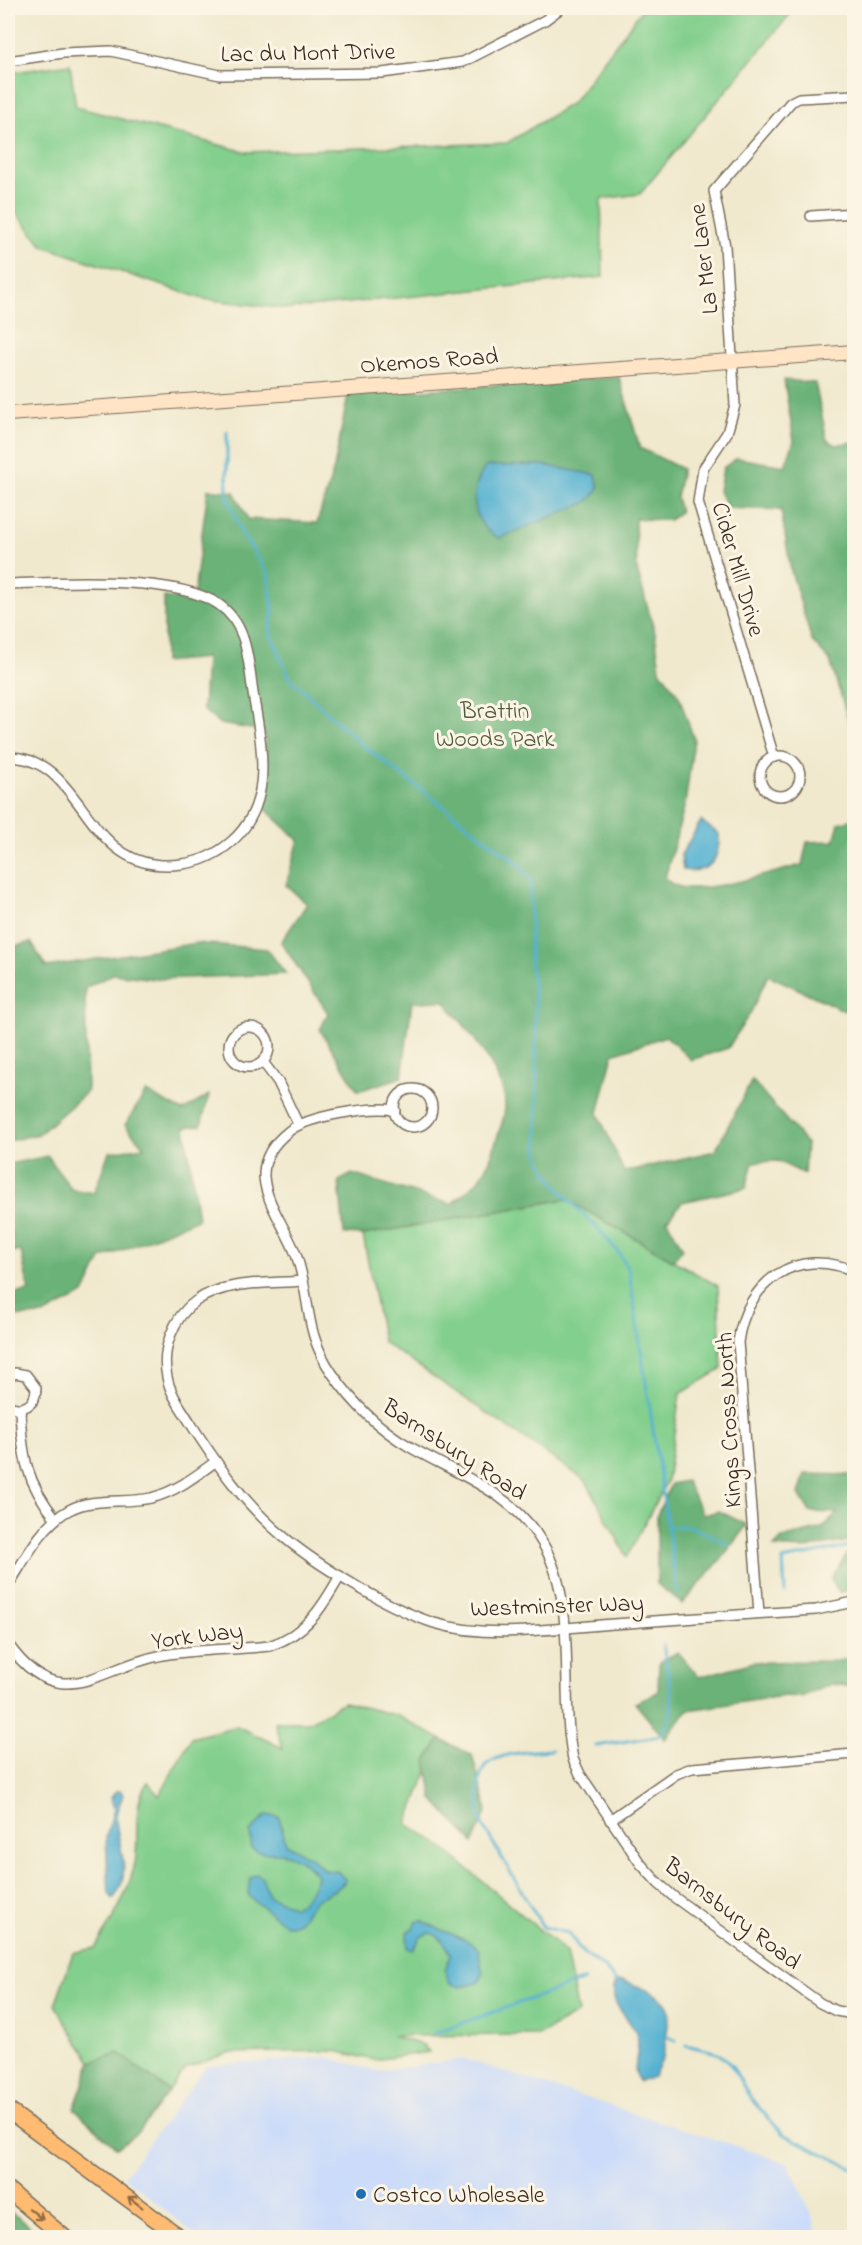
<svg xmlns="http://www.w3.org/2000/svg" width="862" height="2245" font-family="'Indie Flower',sans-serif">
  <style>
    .built { fill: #cbdbf9 }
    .green { fill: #83cf8d; stroke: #5f7c56; stroke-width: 1.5 }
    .forest { fill: #6ab278; stroke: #526e4b; stroke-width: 1.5 }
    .water { fill: #53b1d1; stroke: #476e78; stroke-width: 1.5 }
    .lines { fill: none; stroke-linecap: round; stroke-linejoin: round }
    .stream { stroke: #53b1d1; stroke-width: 3 }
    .street-casing { stroke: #7a6d5c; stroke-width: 12 }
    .secondary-casing { stroke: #7a6d5c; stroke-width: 16 }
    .primary-casing { stroke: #7a6d5c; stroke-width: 18 }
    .street { stroke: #fff; stroke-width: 9 }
    .secondary { stroke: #ffe4c6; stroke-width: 14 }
    .primary { stroke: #febb71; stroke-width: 15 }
    .oneway { stroke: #936b43 }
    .poi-dot { fill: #1f6fb2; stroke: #fcf5e5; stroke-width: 2 }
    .labels { text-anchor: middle; stroke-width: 6; stroke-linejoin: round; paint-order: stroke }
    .street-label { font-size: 24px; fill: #3b2a1e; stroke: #fcf5e5 }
    .park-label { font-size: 24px; fill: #515c3f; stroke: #fcf5e5 }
    .poi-label { font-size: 24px; fill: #3b2a1e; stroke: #fcf5e5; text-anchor: start }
  </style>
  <rect width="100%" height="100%" fill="#fcf5e5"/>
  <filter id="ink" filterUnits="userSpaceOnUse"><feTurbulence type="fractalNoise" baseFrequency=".0167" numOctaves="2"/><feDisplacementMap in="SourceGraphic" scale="12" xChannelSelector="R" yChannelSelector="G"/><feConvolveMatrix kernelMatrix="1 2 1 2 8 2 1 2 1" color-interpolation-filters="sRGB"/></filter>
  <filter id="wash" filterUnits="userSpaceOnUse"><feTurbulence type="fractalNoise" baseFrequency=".008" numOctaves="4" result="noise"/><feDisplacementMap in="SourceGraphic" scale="24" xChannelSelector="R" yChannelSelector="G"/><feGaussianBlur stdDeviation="1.35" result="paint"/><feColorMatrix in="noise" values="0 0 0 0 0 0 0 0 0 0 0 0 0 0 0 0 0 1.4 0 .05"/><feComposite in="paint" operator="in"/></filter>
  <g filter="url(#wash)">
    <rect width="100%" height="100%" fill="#f0e9ce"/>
    <polygon class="built" points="327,2057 376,2071 465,2059 788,2163 813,2217 817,2237 198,2237 124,2176 206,2066"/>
    <g class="green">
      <polygon points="643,8 792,8 792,12 640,194 601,199 603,277 288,309 203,299 43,246 8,203 8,73 70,64 76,107 246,152 507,143 572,103"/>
      <polygon points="566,1199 718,1286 722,1369 680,1394 667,1481 627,1557 586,1481 383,1342 363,1235"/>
      <path d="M344,1702L398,1716L440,1739L407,1824L436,1842L566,1952L578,2013L540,2035L392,2036L423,2045L429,2052L374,2060L335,2051L228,2053L186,2068L169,2091L119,2053L91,2062L55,2005L73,1953L95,1948C112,1921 128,1895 135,1863C140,1838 131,1803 148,1782L159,1796L191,1738L237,1726L283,1748L275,1722H309Z"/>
    </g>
    <g class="forest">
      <path d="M619,377L640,448L682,469L676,497L680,512L669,520L635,519L637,570L655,633L660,670L679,696L694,739L685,804L665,878C668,881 673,885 677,886C704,895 773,872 802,865L807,842L834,841L839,823L854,819V1015L768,975L752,1010L728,1048L691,1060L666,1036L613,1054L598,1113L624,1172L715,1151L752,1080L806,1143L804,1174L778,1161L753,1162L746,1188L682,1202L667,1220L683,1249L673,1260L566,1199L363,1235L344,1234L339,1181L352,1174L451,1204C479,1183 488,1173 497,1138C500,1128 505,1117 505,1107C507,1076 463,1023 444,1001L412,1002L402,1077L358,1091L320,1030L328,1013L281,942L307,904L286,885L299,840L264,808L268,769L264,731L220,724L203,710L206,658L164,662V597L193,601L208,489L234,492L248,519L317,523L334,468L348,395Z"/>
      <polygon points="784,380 815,383 827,440 836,445 854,442 854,738 830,661 812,641 791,571 781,510 727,508 719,491 723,468 737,458 785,466 794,441"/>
      <polygon points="31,942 46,967 197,943 267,949 286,974 156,979 113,974 85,988 87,1092 39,1134 8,1141 8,948"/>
      <polygon points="146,1092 183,1111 209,1095 201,1125 185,1127 198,1219 101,1259 84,1294 43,1315 8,1317 8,1295 29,1291 21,1251 8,1253 8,1164 48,1156 71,1189 94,1193 109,1152 144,1147 125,1125"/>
      <polygon points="805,1474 854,1475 854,1540 803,1549 774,1547 783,1538 822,1528 838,1513 810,1512 799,1494"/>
      <polygon points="686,1481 703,1515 719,1511 747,1525 722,1558 682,1604 657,1584 657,1515 671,1484"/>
      <polygon points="847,1554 854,1555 854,1588 839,1593 831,1579"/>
      <polygon points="678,1652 699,1677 754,1662 838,1661 854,1656 854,1687 831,1684 801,1697 784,1696 688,1710 665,1739 635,1703 658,1692 659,1662"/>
      <polygon points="440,1739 472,1755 487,1810 473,1843 433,1799 426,1761"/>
      <polygon points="119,2053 169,2091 138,2132 117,2148 74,2109 91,2062"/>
      <polygon points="8,2210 26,2223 39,2237 8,2237"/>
    </g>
    <g class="water">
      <path d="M543,465L596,475L599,489L587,502L499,538C470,524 469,490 486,466Z"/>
      <path d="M701,821L719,834C720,860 710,874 683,870L681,855Z"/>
      <path d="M116,1791H121L123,1795C121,1802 116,1809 116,1817C116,1844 135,1872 113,1899L109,1893L106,1837L114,1809L111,1798Z"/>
      <path d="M266,1815L279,1817L286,1844L312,1858L324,1870L337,1871L346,1880C338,1892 324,1893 314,1902C304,1911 302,1927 286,1925L252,1899L248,1894L250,1878L257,1874L262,1877L269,1896L294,1907C304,1901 316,1886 317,1875C310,1865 294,1855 281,1853C270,1852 263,1855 252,1849L250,1832Z"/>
      <path d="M422,1920C439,1932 461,1934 478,1948L483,1974L478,1983L461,1987L449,1983L445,1970L451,1955C447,1945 434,1925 421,1937C418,1940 416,1946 413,1950L408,1948L407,1932L413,1929L416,1922Z"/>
      <path d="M622,1980C638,1987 666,1993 670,2012L663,2058L653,2077L639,2082C630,2068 641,2052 637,2036C631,2016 606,2006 616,1982Z"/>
    </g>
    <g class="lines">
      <g class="stream">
        <path d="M227,432V495L241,532L268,574L273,609L270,632L290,678L360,743L520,865L531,881L530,960L535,1003L538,1152C553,1200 608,1225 629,1271L678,1595"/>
        <polyline points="667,1527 689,1526 729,1544"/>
        <polyline points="785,1592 783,1560 845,1547 854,1548"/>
        <path d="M596,1746L658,1736C682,1716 667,1671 663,1645"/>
        <path d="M552,1750C534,1751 502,1752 487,1764C475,1775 478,1810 482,1824L543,1927L568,1933L584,1954L604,1967L616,1982"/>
        <polyline points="434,2033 584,1980"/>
        <polyline points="667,2036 676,2041"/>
        <polyline points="686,2045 718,2053 732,2066 751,2099 783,2134 854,2169"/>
      </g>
    </g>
  </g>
  <g filter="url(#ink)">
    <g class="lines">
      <defs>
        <g id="street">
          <polyline points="8,61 63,53 111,51 220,75 382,73 463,62 545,20 561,8"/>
          <polyline points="811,216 854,213"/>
          <path d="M8,584C60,582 174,575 218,604C248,624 248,661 253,693C261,744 276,803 231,842C217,854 200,862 182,864C82,878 88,757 8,757"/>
          <circle cx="780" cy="776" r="20"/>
          <polyline points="774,757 698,502 703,469 727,433 735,405 725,246 714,191 791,102 799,98 854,95"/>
          <circle cx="249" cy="1047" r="20"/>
          <polyline points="263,1062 278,1082 298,1124"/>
          <circle cx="413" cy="1108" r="19"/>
          <path d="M395,1110C371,1106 308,1116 289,1131C238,1171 278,1210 295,1252C312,1296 302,1330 332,1373C352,1402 379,1429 410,1447C460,1476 513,1492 543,1544C579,1606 559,1691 573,1759L580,1774L640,1863L658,1883L674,1897L820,2003L836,2011L854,2014"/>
          <path d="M303,1281C269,1284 225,1280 196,1301C173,1317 161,1350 167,1377C170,1394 182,1409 191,1424C218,1466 246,1506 285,1538C320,1567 390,1609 434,1623C487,1639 547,1629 601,1625C672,1620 744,1614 816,1610L854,1602"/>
          <path d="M8,1377L15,1373L26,1375L36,1388C36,1405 22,1413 8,1405"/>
          <path d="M20,1409C22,1456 26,1482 56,1519"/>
          <path d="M8,1586C24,1561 42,1524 69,1510C93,1497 124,1504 151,1498C175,1492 196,1476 215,1462"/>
          <path d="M759,1613L738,1342C746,1282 796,1246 854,1271"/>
          <path d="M8,1644C60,1718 100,1666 163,1655C198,1649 234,1650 269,1646C306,1634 322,1608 340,1576"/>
          <polyline points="610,1820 676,1774 692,1768 854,1754"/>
        </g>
        <polyline id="secondary" points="8,414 854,352"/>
        <g id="primary">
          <polyline points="8,2110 181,2238"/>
          <polyline points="8,2190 65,2238"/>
        </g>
      </defs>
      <use href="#street" class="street-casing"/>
      <use href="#secondary" class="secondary-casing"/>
      <use href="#primary" class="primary-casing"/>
      <use href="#street" class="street"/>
      <use href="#secondary" class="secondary"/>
      <use href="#primary" class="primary"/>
    </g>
    <defs><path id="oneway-shaft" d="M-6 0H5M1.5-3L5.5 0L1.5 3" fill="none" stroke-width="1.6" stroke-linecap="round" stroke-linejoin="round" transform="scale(1.5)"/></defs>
    <g class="oneway">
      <use href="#oneway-shaft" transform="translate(135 2202) rotate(-143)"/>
      <use href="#oneway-shaft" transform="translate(36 2214) rotate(39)"/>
    </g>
  </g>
  <circle class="poi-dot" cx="361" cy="2194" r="6"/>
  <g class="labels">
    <g class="street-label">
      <text transform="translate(308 52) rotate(-1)" y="8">Lac du Mont Drive</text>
      <text transform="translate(703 259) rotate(-97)" y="8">La Mer Lane</text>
      <text transform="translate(429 360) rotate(-4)" y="8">Okemos Road</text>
      <text transform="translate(739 569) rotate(74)" y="8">Cider Mill Drive</text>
      <text transform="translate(728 1420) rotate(-93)" y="8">Kings Cross North</text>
      <text transform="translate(455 1449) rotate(33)" y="8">Barnsbury Road</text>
      <text transform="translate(557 1605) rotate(-2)" y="8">Westminster Way</text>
      <text transform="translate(197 1635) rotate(-7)" y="8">York Way</text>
      <text transform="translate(733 1913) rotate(38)" y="8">Barnsbury Road</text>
    </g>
    <g class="park-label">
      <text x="495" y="718">Brattin<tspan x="495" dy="28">Woods Park</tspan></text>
    </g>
    <g class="poi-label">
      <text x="373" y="2202">Costco Wholesale</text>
    </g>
  </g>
  <rect width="862" height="2245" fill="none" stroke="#fcf5e5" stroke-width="30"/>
</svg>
